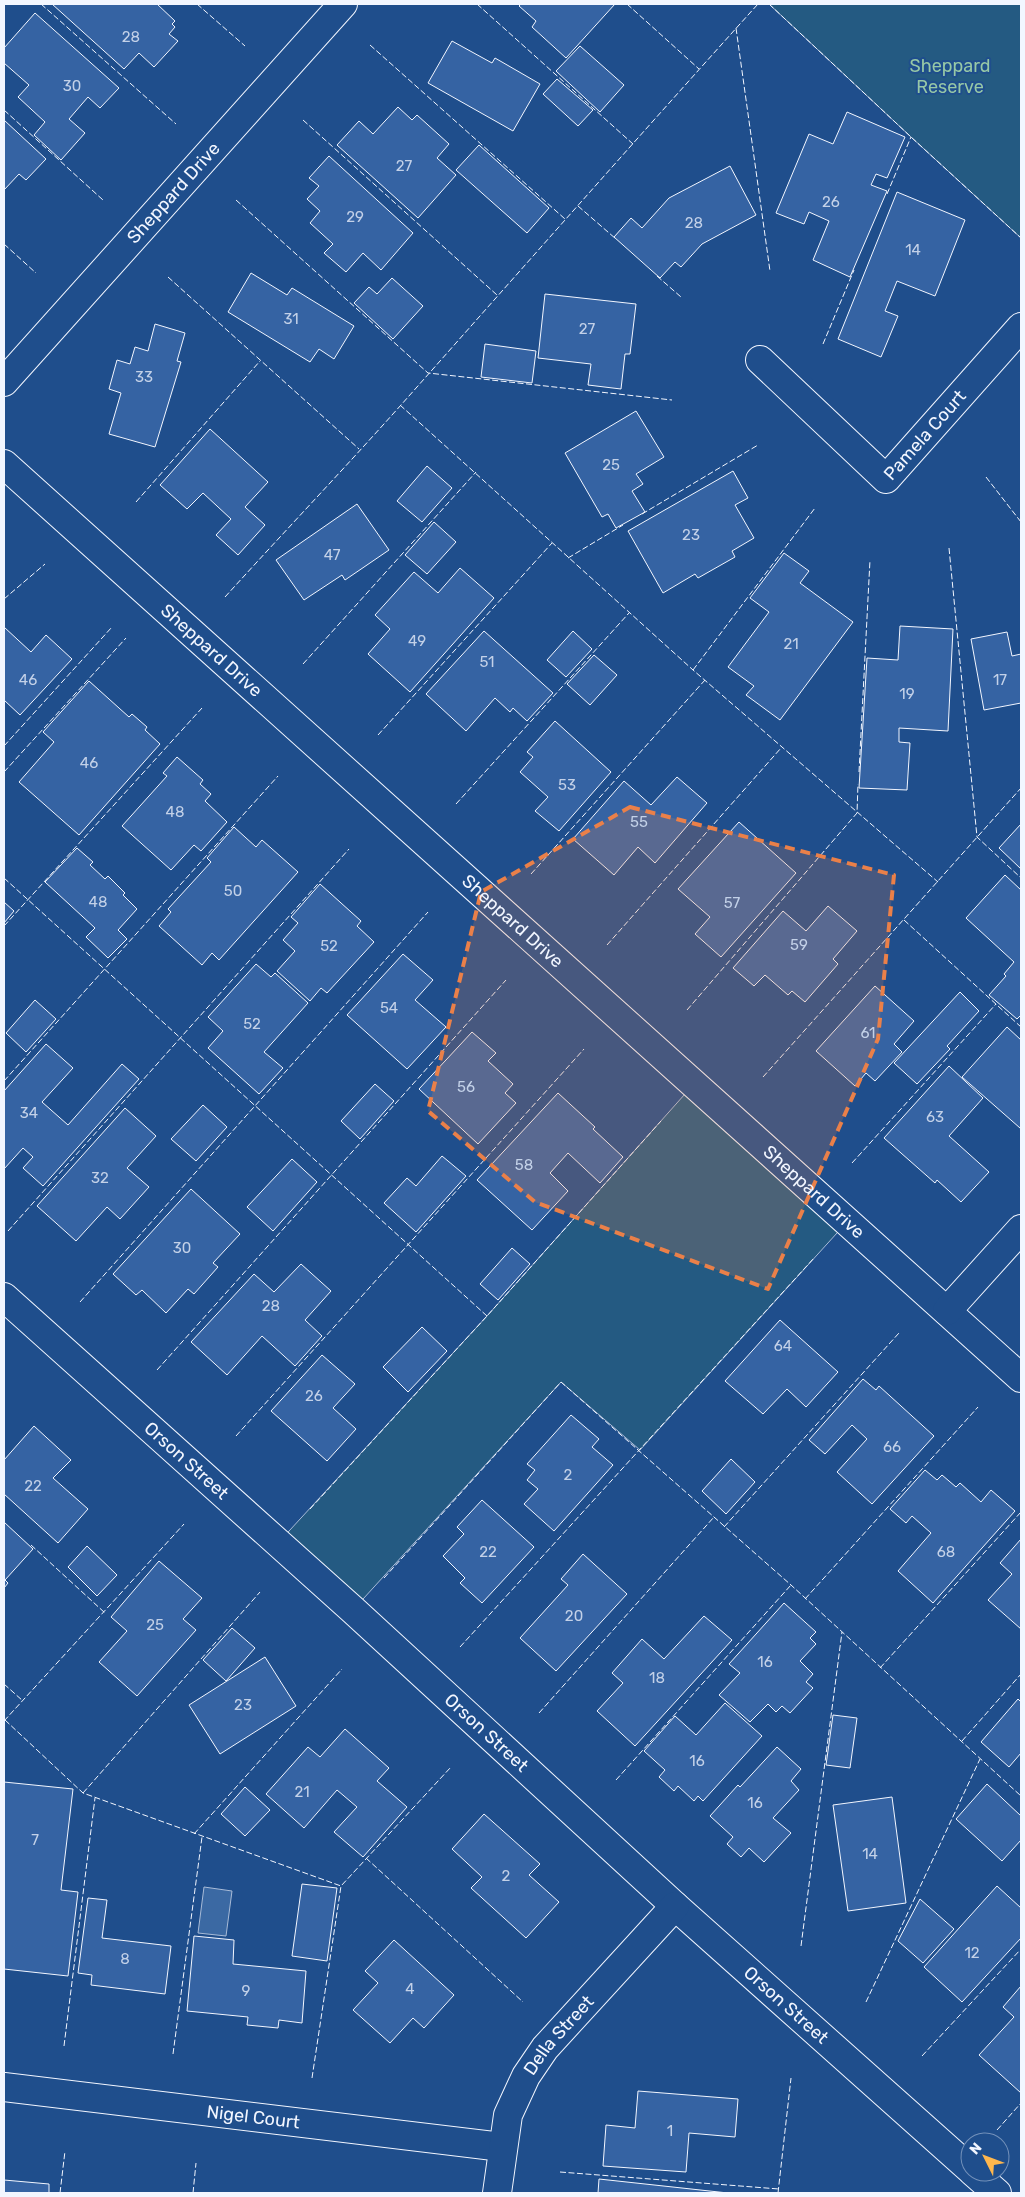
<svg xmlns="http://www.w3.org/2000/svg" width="1025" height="2197" font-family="Rubik,sans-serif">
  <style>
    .green { fill: #245a82; stroke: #a8bbd7 }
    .water { fill: #3b69a3; stroke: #a8bbd7 }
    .building { fill: #3563a3; stroke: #f2f6ff }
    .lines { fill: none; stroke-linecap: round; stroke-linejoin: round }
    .minor-casing { stroke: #f2f6ff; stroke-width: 30 }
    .minor { stroke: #1f4e8c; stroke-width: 28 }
    .fence { stroke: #f2f6ff; stroke-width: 1; stroke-dasharray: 6 2.5; stroke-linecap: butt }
    .marked { fill: #ea8049; fill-opacity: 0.2; stroke: #ea8049; stroke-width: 4; stroke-dasharray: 10 6; stroke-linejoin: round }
    .labels { text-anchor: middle; stroke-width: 4; stroke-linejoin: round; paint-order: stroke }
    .number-label { font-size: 15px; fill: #c3d1e8 }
    .park-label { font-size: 18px; fill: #97c8a6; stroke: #1f4e8c }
    .street-label { font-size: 18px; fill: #f2f6ff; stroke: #1f4e8c }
  </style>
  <rect width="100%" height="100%" fill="#1f4e8c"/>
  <g class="green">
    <polygon points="769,4 1021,4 1021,238 911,137"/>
    <polygon points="693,1085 847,1222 640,1450 561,1382 353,1610 278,1543 487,1316"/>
  </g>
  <polygon class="water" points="204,1887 232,1891 226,1936 198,1933"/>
  <g class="building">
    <polygon points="52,4 157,4 175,21 172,24 175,27 169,34 178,41 154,67 139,53 124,69"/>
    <polygon points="521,4 615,4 566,58 532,27 536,21 519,6"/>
    <polygon points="35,13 119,88 100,108 88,97 69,119 85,133 61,160 34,135 45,122 18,97 29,85 4,63 4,48"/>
    <polygon points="452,41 492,63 495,58 540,84 513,131 428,83"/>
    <polygon points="580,46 624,85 600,112 556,71"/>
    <polygon points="557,79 593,110 578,126 543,94"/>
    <polygon points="398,107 412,120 417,115 449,144 437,158 456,175 418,218 337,145 359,121 373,134"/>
    <polygon points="847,112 905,137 887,178 876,174 871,185 887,191 850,277 813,260 829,221 809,212 804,224 776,213 809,134 833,144"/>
    <polygon points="4,120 46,159 26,180 19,174 4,190"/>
    <polygon points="479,145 549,208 527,233 456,170"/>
    <polygon points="329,156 413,233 381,270 363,253 346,272 324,253 333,244 310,223 320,211 307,199 319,186 309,178"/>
    <polygon points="730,166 756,215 702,244 681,267 675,262 660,278 614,237 631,218 642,228 669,198"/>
    <polygon points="897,192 965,220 935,296 897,281 885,311 898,316 881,357 838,339"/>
    <polygon points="251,273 287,295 292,288 354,326 334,359 319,349 310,362 228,312"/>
    <polygon points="392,278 423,306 393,339 354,303 369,287 377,294"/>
    <polygon points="545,294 636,304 630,354 625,354 621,389 588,385 591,364 538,358"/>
    <polygon points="155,324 185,333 177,361 181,362 155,447 109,434 121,393 109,389 117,360 130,364 135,347 148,351"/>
    <polygon points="485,344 536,351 532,383 481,377"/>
    <polygon points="636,411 664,457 636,474 643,484 632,491 645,512 616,528 608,514 602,517 565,453"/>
    <polygon points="210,429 268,482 245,507 265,525 238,555 216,535 231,519 203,493 187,509 160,485"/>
    <polygon points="427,466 452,488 422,522 397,501"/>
    <polygon points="733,471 748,498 735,505 754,538 732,551 735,557 698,578 695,574 663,593 628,531"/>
    <polygon points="357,504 389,550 345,580 342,575 304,600 276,560"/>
    <polygon points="434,522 456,542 427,574 405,555"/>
    <polygon points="784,553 809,571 800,583 853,622 780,720 746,695 754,686 728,667 769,612 750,598"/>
    <polygon points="460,568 494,598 410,692 368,654 390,629 375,615 414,572 438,593"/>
    <polygon points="900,626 953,629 948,731 899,728 899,742 910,743 907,790 859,788 867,658 898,660"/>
    <polygon points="4,627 31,652 46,635 72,659 20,715 4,700"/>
    <polygon points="484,631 553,693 527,721 513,708 510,712 495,698 466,731 426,694"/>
    <polygon points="573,631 592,649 566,677 547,660"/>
    <polygon points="1007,632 1012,656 1021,654 1021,703 984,710 971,639"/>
    <polygon points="594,655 617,675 590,705 567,684"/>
    <polygon points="89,681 129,717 132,714 147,727 145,730 160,744 79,835 19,782 54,742 43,732"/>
    <polygon points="555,721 611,772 559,831 535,811 548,797 520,772 533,757 527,752"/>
    <polygon points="177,757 203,780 200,784 211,794 205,801 227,822 201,851 194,845 171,870 122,826 167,776 163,773"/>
    <polygon points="677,777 707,803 655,863 638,847 614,875 573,839 624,781 651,805"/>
    <polygon points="739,822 796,873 721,957 695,934 710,917 678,889"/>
    <polygon points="1021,824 1021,869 999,848"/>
    <polygon points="234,827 256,847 262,840 298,872 219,960 212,953 202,965 159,926 171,912 168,909 211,862 207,858"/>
    <polygon points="77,848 93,862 90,865 105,879 108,876 125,893 123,895 137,909 118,930 127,939 108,958 86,937 95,928 45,882"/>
    <polygon points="1005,875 1021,890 1021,1015 1017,1019 989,995 1006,976 1004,974 1014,962 966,918"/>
    <polygon points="320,884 361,921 357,926 374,942 327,993 321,988 310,1001 277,971 295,951 283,940 298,923 291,917"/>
    <polygon points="4,902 14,911 4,923"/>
    <polygon points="828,906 857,931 833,959 838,964 805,1002 792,991 788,995 765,975 754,986 733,968 783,911 806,931"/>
    <polygon points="403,954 433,980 415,1000 446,1027 407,1069 347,1015"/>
    <polygon points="256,964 271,977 275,973 308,1003 264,1052 283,1068 259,1094 208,1048 223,1031 208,1017"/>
    <polygon points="875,986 914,1021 894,1044 902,1052 875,1081 866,1073 855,1086 816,1051"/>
    <polygon points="960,992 979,1011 947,1046 950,1049 917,1084 894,1063"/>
    <polygon points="35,1000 56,1019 26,1052 6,1033"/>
    <polygon points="1007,1027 1021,1040 1021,1127 1020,1128 962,1077"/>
    <polygon points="472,1032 496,1053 488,1061 513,1084 505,1093 516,1103 478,1144 419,1089"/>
    <polygon points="46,1044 73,1068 42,1102 68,1125 122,1064 139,1079 43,1186 23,1168 33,1157 23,1148 4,1169 4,1091"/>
    <polygon points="949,1066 983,1098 949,1136 989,1172 961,1202 937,1180 935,1183 884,1138"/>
    <polygon points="375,1084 394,1101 360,1139 341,1121"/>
    <polygon points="558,1093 595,1127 593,1129 623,1157 600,1183 568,1153 550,1173 568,1191 532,1230 477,1180"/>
    <polygon points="203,1105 227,1127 196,1161 171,1139"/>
    <polygon points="125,1108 156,1136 127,1168 149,1187 120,1219 107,1207 76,1241 37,1206"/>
    <polygon points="442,1156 466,1176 416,1232 384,1203 407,1178 416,1186"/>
    <polygon points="292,1159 317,1182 273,1231 247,1207"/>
    <polygon points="191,1189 240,1234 213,1263 218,1267 194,1294 188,1289 166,1313 142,1290 136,1295 113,1274"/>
    <polygon points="512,1248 530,1264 498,1300 480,1284"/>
    <polygon points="301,1264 331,1291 305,1320 322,1336 295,1366 262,1336 227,1375 191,1342 254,1274 274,1292"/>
    <polygon points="780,1320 838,1372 806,1407 787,1389 763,1414 725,1381"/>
    <polygon points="422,1327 447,1351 408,1392 383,1367"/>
    <polygon points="322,1355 355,1384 333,1408 356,1429 327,1461 271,1411"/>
    <polygon points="863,1379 876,1390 879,1386 934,1436 872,1504 837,1472 867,1439 852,1425 825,1454 809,1440"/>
    <polygon points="571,1415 599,1439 592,1447 613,1465 554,1531 524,1504 538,1489 527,1480 535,1470 527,1464"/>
    <polygon points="34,1426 71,1460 53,1478 88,1509 58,1543 4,1494 4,1460"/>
    <polygon points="731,1459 755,1482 726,1514 702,1491"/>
    <polygon points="925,1470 937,1480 942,1475 956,1487 960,1483 981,1502 991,1490 1015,1511 933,1603 898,1571 931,1533 912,1516 906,1523 890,1509"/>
    <polygon points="482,1500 534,1547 482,1603 460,1583 465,1578 443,1556 464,1534 457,1527"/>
    <polygon points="4,1522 33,1549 5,1580 8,1583 4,1588"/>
    <polygon points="1021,1539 1021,1629 988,1600 1012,1574 1000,1563"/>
    <polygon points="87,1546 117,1575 97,1596 68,1567"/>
    <polygon points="583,1554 627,1594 556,1671 520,1638 568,1585 561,1579"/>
    <polygon points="159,1561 202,1598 183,1619 196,1630 137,1696 99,1662 127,1631 111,1617"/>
    <polygon points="784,1603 816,1632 810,1638 816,1644 800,1661 813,1674 806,1682 813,1688 790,1713 782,1706 776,1712 768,1704 750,1722 719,1695 740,1673 729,1664"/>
    <polygon points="704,1616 732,1640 635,1746 597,1711 623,1683 612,1673 642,1639 664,1659"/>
    <polygon points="232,1628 255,1648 226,1681 203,1660"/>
    <polygon points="265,1657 296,1706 220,1754 189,1705"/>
    <polygon points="1018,1699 1021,1702 1021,1753 1009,1767 981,1742"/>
    <polygon points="725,1703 762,1736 703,1801 698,1796 694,1801 678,1786 674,1791 659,1777 665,1770 644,1751 675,1716 696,1735"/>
    <polygon points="833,1715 857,1718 850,1768 826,1765"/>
    <polygon points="345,1729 389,1768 377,1781 407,1807 363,1857 334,1832 357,1807 337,1790 304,1828 266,1794 308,1747 320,1757"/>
    <polygon points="777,1747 801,1769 791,1781 799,1790 773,1818 791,1833 764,1862 749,1848 741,1857 727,1844 733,1837 710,1816 738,1785 740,1787"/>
    <polygon points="4,1782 73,1789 61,1890 78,1892 68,1976 4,1969"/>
    <polygon points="987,1784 1021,1816 1021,1840 1002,1861 956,1819"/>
    <polygon points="245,1787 270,1810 245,1836 221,1814"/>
    <polygon points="892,1797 906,1903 848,1911 833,1805"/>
    <polygon points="484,1814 540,1864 529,1875 559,1902 526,1938 471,1888 482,1877 452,1849"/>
    <polygon points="302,1884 337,1888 327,1961 292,1956"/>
    <polygon points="997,1886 1021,1908 1021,1938 962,2002 924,1967"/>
    <polygon points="88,1898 107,1900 102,1938 171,1946 165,1994 91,1985 92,1975 78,1973"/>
    <polygon points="920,1899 954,1929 923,1963 898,1941"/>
    <polygon points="194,1936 234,1940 233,1964 306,1971 302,2023 279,2020 278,2028 247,2025 248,2017 187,2011"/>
    <polygon points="394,1940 454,1995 424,2028 413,2018 390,2043 353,2010 378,1983 365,1971"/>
    <polygon points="1021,1986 1021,2093 979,2055 1014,2017 1003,2007"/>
    <polygon points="638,2091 738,2099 735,2137 689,2133 686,2172 603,2166 606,2125 635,2128"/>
    <polygon points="599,2179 728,2193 598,2193"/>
    <polygon points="4,2180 49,2184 49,2193 4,2193"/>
  </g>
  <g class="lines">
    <defs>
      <g id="minor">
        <path id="s1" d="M760,360L886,479L1021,327"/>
        <path id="s2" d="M4,382L343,4"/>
        <path id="s3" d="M4,464L1021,1378"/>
        <path id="s4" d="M4,1297L353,1610L675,1906L970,2169"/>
        <polyline points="947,1311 1021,1229"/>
        <path id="s5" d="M4,2087L502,2147"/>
        <polyline points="973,2172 997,2193"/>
        <path id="s6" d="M497,2193L508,2115L526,2076L545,2048L675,1906"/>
      </g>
    </defs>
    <use href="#minor" class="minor-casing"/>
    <use href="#minor" class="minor"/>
    <g class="fence">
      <polyline points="41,4 176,124"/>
      <polyline points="197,4 245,46"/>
      <polyline points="477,4 633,144"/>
      <polyline points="627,4 699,69"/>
      <polyline points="769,4 911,137 1021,238"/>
      <polyline points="736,28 770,271"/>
      <polyline points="370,45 565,219"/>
      <polyline points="4,110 103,200"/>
      <polyline points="303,120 497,295"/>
      <polyline points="887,194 911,137"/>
      <polyline points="236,200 428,373 672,400"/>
      <polyline points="578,206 616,239"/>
      <polyline points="4,244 36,273"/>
      <polyline points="657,276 681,297"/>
      <polyline points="168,277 359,449"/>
      <polyline points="823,344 854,270"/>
      <polyline points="400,405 693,670 938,882"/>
      <polyline points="986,477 1021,522"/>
      <polyline points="136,502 260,361"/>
      <polyline points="642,514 758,445"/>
      <polyline points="949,548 977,837 1021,878"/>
      <polyline points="568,558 623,525"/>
      <path d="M225,597C283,533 343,470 401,405C520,271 638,137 758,4"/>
      <polyline points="4,599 45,564"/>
      <polyline points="303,664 476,472"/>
      <polyline points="693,670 815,508"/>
      <polyline points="378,735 552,543"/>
      <polyline points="4,746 112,627"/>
      <polyline points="4,772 126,638"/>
      <polyline points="859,772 870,560"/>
      <polyline points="456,804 629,613"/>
      <polyline points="531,874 705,680"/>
      <polyline points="4,878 487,1316"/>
      <polyline points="904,920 1021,1027"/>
      <polyline points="4,926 202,708"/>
      <polyline points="607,945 781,748"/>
      <polyline points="687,1010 857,813 858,784"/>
      <polyline points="763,1077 1021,788"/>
      <polyline points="4,1081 278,776"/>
      <polyline points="852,1163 996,1004"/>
      <polyline points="8,1231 349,849"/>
      <polyline points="80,1302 428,912"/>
      <polyline points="157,1370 506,980"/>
      <polyline points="236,1436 584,1049"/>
      <polyline points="310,1509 487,1316 661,1121"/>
      <polyline points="724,1527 899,1333"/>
      <polyline points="31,1545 105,1613"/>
      <polyline points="384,1578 561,1382 791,1585 1021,1796"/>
      <polyline points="805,1599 978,1407"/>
      <polyline points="460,1647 814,1258"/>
      <polyline points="880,1668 1021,1512"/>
      <polyline points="4,1684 23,1701"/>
      <polyline points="539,1713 714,1517"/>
      <polyline points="5,1720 83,1793 341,1886 451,1767"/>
      <polyline points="4,1721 184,1524"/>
      <polyline points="962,1741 1021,1674"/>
      <polyline points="616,1780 791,1585"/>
      <polyline points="83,1793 260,1592"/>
      <polyline points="194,1834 342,1669"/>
      <polyline points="366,1858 523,2002"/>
      <polyline points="801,1946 842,1632"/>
      <polyline points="866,2002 980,1759"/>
      <polyline points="64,2046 95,1798"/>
      <polyline points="173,2054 202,1837"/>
      <polyline points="922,2056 1021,1949"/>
      <polyline points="312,2078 341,1886"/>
      <polyline points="997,2130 1021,2103"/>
      <polyline points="560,2172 779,2189"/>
      <polyline points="60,2193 65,2151"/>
      <polyline points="193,2193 196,2163"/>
      <polyline points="778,2193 791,2078"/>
    </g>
  </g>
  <path class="marked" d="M630,807L894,875L878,1039L768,1289L535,1202L428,1111L481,892Z"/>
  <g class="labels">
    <g class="number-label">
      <text x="131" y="42">28</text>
      <text x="72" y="91">30</text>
      <text x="404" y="171">27</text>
      <text x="831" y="207">26</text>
      <text x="355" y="222">29</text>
      <text x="694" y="228">28</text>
      <text x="913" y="255">14</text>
      <text x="291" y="324">31</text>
      <text x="587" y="334">27</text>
      <text x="144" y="382">33</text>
      <text x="611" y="470">25</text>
      <text x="691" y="540">23</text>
      <text x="332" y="560">47</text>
      <text x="417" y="646">49</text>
      <text x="791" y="649">21</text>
      <text x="487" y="667">51</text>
      <text x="28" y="685">46</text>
      <text x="1000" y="685">17</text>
      <text x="907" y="699">19</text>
      <text x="89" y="768">46</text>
      <text x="567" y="790">53</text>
      <text x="175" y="817">48</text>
      <text x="639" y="827">55</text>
      <text x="233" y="896">50</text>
      <text x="98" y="907">48</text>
      <text x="732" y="908">57</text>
      <text x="799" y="950">59</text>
      <text x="329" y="951">52</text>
      <text x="389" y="1013">54</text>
      <text x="252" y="1029">52</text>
      <text x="868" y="1038">61</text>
      <text x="466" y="1092">56</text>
      <text x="29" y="1118">34</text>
      <text x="935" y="1122">63</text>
      <text x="524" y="1170">58</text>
      <text x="100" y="1183">32</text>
      <text x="182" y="1253">30</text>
      <text x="271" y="1311">28</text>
      <text x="783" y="1351">64</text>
      <text x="314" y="1401">26</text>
      <text x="892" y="1452">66</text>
      <text x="568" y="1480">2</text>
      <text x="33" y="1491">22</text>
      <text x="488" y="1557">22</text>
      <text x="946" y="1557">68</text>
      <text x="574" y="1621">20</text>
      <text x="155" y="1630">25</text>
      <text x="765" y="1667">16</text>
      <text x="657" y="1683">18</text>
      <text x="243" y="1710">23</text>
      <text x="697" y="1766">16</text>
      <text x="302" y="1797">21</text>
      <text x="755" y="1808">16</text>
      <text x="35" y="1845">7</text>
      <text x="870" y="1859">14</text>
      <text x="506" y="1881">2</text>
      <text x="972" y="1958">12</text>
      <text x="125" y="1964">8</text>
      <text x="410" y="1994">4</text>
      <text x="246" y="1996">9</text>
      <text x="670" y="2136">1</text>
    </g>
    <g class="park-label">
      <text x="950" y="72">Sheppard<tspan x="950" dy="21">Reserve</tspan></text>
    </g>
    <g class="street-label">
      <text dy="6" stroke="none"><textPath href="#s2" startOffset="254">Sheppard Drive</textPath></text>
      <text dy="6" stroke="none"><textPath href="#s1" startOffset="232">Pamela Court</textPath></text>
      <text dy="6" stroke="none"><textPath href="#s3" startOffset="279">Sheppard Drive</textPath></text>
      <text dy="6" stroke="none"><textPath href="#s3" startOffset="684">Sheppard Drive</textPath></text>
      <text dy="6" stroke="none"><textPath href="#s3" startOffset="1089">Sheppard Drive</textPath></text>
      <text dy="6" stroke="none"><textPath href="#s4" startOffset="245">Orson Street</textPath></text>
      <text dy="6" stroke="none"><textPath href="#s4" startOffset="650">Orson Street</textPath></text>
      <text dy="6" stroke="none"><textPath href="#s4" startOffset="1055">Orson Street</textPath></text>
      <text dy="6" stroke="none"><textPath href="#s6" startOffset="174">Della Street</textPath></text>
      <text dy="6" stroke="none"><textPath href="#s5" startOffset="251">Nigel Court</textPath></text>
    </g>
  </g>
  <rect width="1025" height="2197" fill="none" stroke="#f2f6ff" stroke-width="10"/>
  <g transform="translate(985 2157) rotate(312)"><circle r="24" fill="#1f4e8c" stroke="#7391ba"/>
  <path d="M0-4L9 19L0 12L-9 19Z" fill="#ffb74d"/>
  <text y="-8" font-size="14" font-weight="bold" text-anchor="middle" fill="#f2f6ff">N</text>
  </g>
</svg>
